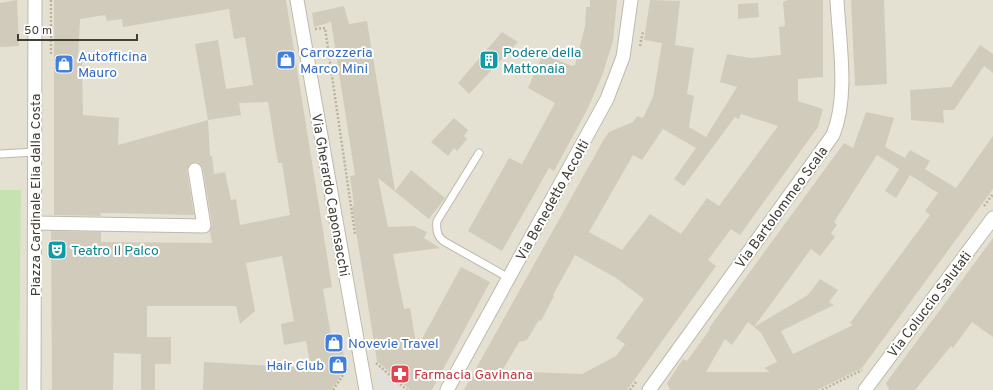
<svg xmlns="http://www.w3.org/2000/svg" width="993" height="390" font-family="Overpass,sans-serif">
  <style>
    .residential { fill: #e4e1d3 }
    .green { fill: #c6e2b1 }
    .parking { fill: #e2e0dd }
    .building { fill: #d1cbbb; fill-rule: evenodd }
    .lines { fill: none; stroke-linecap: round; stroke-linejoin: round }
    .service-casing { stroke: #beb9ab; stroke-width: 9 }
    .minor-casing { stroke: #beb9ab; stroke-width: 15 }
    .path { stroke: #bbb39b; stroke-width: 2.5; stroke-dasharray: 2 2; stroke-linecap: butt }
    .service { stroke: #fff; stroke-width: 7 }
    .minor { stroke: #fff; stroke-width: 13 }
    .labels { text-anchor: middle; stroke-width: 4; stroke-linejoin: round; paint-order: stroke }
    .shop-label { font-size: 14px; fill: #366cbe; stroke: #fff; text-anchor: start }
    .culture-label { font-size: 14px; fill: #0d838f; stroke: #fff; text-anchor: start }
    .street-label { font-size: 14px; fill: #423e35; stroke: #fff }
    .health-label { font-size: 14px; fill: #be3a42; stroke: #fff; text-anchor: start }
  </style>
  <rect width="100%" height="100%" fill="#f1eee5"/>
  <rect class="residential" x="0" y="0" width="993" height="390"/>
  <polygon class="green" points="0,190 21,190 19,390 0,390"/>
  <polygon class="parking" points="380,370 398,385 396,390 387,390 374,381"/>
  <g class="building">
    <polygon points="17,0 19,46 0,47 0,3"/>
    <path d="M54,0H286L332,287L323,289L331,336L340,335L346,368L331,390H203L204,362L311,368L306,341L284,345L281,324L294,321L282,256L246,263L255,311L240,324L236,306H147V337H171V364H155V390H141V354L114,353L113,390H52L51,231L101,232V242L212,243L210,231L212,225L203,169L197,162L190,164L187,171L194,215L113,213H100L101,216L54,215ZM229,9L234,39L245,37L253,85L226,89L218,40L195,44L208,120L118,145L119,118L83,115L82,60H78L80,19L105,15L107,21L122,19L123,27ZM268,102L278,163H282L290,215L240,225L236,199L231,200L225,172L214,174L212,156H210L208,120L241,115L239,103Z"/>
    <polygon points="590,0 617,0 613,41 602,76 587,110 554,171 549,168 502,251 468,231 509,158 522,164 555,103 528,88 543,54 572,66 575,65 585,26 586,7 590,7"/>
    <path d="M650,0L680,1L675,45L694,48L687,94L694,96L689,127L706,137L737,87L720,82L727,54L750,58L781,55L779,27L785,26L783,2L788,0H823V77L798,79V101L823,109L818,127L740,235L731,229L708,260L716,266L627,390H464L604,139L609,132L633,122L637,116L643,118L653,97L662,43L644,40ZM741,114L778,126L719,206L707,198L681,234L650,214L622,250L589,232L633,155L642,160L663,129L696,148L674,179L684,186L735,117L739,119ZM575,255L616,278L644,299L616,338L625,344L616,356L582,374L502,371L519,342L527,340L539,320L541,321L554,296L553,295Z"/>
    <polygon points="851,0 884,0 887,84 855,86"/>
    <polygon points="758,3 759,17 738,19 738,4"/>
    <polygon points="344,6 349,24 367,21 395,191 411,170 445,198 429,219 378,178 388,227 414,226 427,232 424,238 440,248 393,254 404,309 410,308 417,348 461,267 490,282 432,390 410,390 377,361 352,206 354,206 350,176 355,175 331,22 314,27 312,13"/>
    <polygon points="502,32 518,42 469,94 458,83"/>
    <polygon points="980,45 993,54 993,73 984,66 954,110 943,110 944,123 911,120 910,90 951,87"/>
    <path d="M866,112L894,118L885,147L905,158L910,150L930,161L925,169L956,188L993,136V189L862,368L817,390H670L667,383L683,359L687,361L710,329L709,328L844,143L853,148ZM877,155L899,169L885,191L896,198L910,175L938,193L925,211L930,215L850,323L853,325L793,354L781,331L834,305L829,302L838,290L820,279L808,295L754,327L761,333L777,362L764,368L770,372H706L725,339L732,345L748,322L754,327L811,249L820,256L835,237L831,233L837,225L834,222Z"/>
    <polygon points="454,118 468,130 464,136 467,139 457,151 454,148 448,156 431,142"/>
    <polygon points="993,238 993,337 972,322 953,348 951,346 915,390 889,390 886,383"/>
  </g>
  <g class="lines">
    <defs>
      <g id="service">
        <path d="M479,153L437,221C436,230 437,237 445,242L509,278"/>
        <polyline points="1,154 35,152"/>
      </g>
      <g id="minor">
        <polyline points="297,0 366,390"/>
        <polyline points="35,223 204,226 195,170"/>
        <polyline points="34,390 35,0"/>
        <polyline points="447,390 607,99 623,57 631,0"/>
        <path d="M649,390L833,135C849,96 839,41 837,0"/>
        <polyline points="865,390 993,218"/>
      </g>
    </defs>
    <use href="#service" class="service-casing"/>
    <use href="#minor" class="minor-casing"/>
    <g class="path">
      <polyline points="315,29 325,28 355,234"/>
      <polyline points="640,46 643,31"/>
      <polyline points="51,54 51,0"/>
      <polyline points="984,206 993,194"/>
      <polyline points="376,363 407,390"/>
      <polyline points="333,390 347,369"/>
      <polyline points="630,390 636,382"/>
      <polyline points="822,390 862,370"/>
    </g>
    <use href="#service" class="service"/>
    <use href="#minor" class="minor"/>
  </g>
  <defs>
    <symbol id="shop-square" viewBox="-11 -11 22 22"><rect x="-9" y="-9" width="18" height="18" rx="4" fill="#3f7fe0" stroke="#fff"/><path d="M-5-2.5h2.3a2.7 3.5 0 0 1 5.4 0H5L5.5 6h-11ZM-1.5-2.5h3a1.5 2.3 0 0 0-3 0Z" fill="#fff"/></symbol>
    <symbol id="building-square" viewBox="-11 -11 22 22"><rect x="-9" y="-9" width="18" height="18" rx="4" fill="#0f9aa8" stroke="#fff"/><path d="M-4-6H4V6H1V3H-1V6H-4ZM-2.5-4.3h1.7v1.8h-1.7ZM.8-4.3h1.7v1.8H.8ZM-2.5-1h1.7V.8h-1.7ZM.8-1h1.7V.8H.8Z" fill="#fff"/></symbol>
    <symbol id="theatre-square" viewBox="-11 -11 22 22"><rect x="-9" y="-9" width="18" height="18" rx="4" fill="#0f9aa8" stroke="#fff"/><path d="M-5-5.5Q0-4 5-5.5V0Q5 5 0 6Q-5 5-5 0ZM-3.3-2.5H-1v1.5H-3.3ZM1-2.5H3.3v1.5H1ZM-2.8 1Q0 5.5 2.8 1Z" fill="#fff"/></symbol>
    <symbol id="pharmacy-square" viewBox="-11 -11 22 22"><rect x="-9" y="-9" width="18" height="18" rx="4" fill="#e0444e" stroke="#fff"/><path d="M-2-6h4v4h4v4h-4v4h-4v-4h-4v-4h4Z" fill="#fff"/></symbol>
  </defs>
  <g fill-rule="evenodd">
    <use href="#shop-square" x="275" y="49" width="22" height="22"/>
    <use href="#building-square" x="478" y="49" width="22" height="22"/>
    <use href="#shop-square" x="53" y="53" width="22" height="22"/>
    <use href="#theatre-square" x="46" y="239" width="22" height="22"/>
    <use href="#shop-square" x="323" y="332" width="22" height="22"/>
    <use href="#shop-square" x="327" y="354" width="22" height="22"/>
    <use href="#pharmacy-square" x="389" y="363" width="22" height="22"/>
  </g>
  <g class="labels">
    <g class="shop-label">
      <text x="300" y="57">Carrozzeria<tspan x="300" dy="16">Marco Mini</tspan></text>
      <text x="78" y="61">Autofficina<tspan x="78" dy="16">Mauro</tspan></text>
      <text x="348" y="348">Novevie Travel</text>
      <text x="324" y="370" text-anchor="end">Hair Club</text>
    </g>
    <g class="culture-label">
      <text x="503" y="57">Podere della<tspan x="503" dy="16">Mattonaia</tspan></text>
      <text x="71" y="255">Teatro Il Palco</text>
    </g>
    <g class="street-label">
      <text transform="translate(35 195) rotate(-90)" y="5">Piazza Cardinale Elia dalla Costa</text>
      <text transform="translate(331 195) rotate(80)" y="5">Via Gherardo Caponsacchi</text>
      <text transform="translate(552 200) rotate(-61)" y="5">Via Benedetto Accolti</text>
      <text transform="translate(781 207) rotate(-54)" y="5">Via Bartolommeo Scala</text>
      <text transform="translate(929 304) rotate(-53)" y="5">Via Coluccio Salutati</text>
    </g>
    <g class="health-label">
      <text x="414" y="379">Farmacia Gavinana</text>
    </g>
  </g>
  <path d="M18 34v6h119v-6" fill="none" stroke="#423e35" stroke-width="2"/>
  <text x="24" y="34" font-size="12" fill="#423e35" stroke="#ffffff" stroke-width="3" paint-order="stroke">50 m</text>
</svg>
